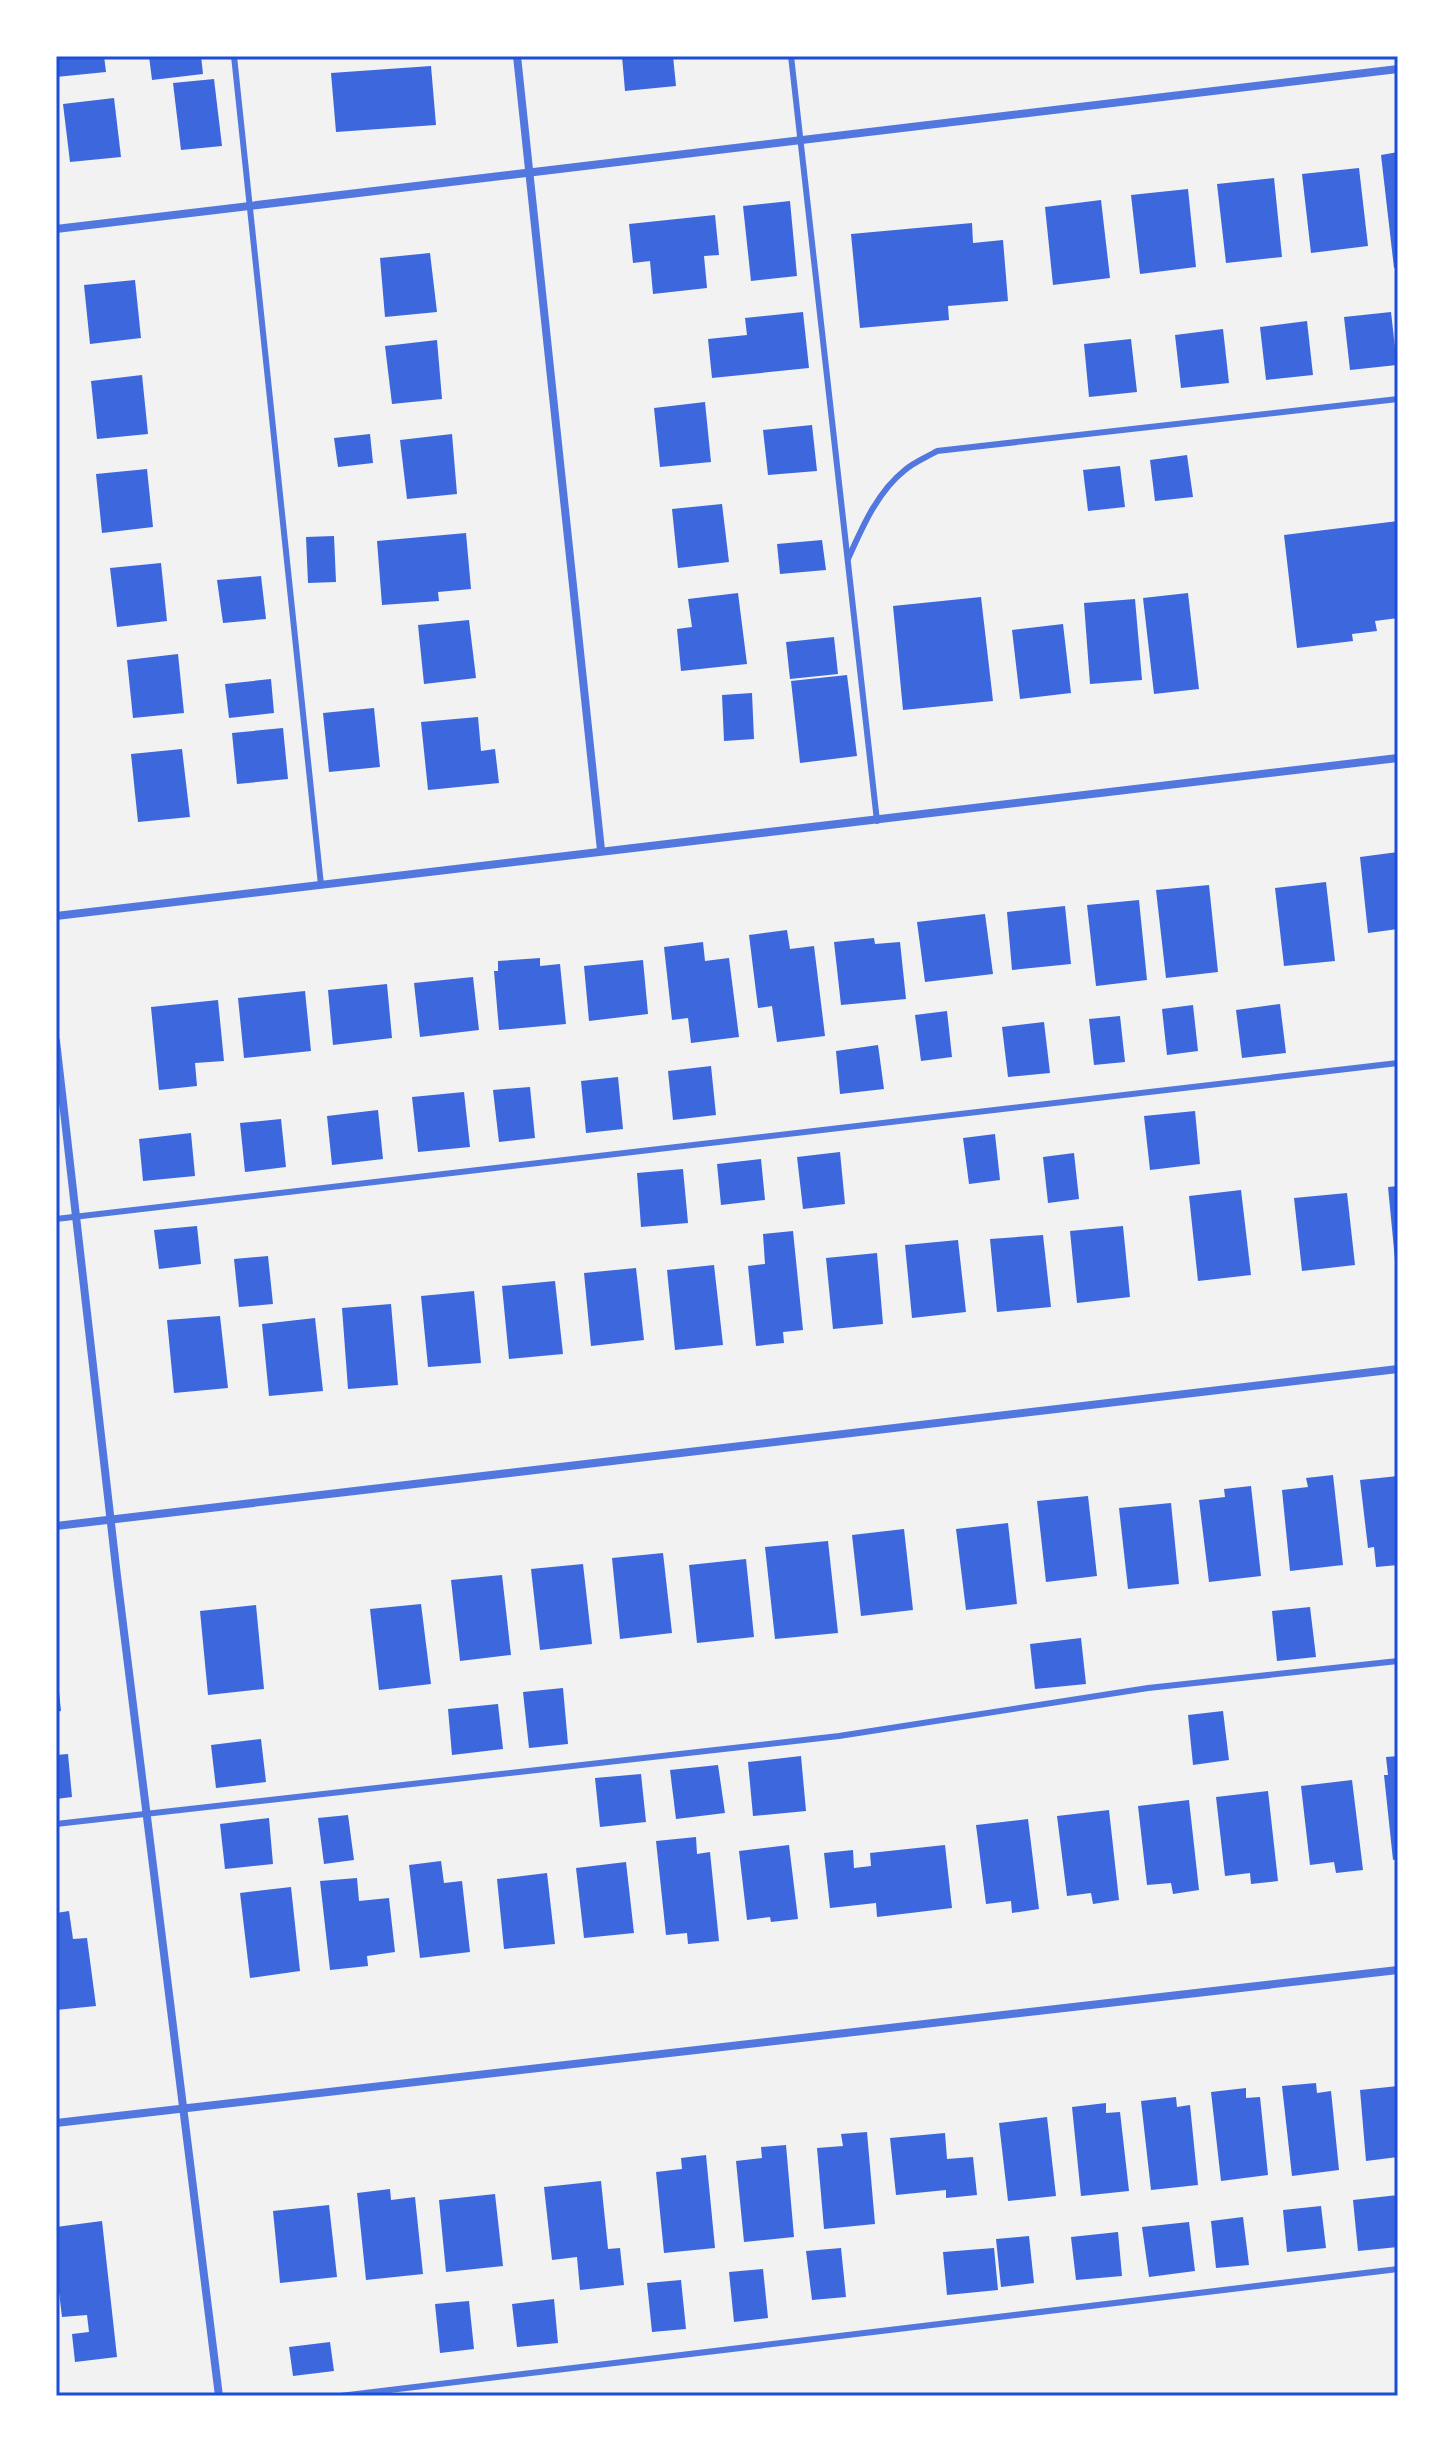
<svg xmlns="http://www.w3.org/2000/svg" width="1454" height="2452" font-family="Roboto,sans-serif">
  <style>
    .building { fill: #3d67dc }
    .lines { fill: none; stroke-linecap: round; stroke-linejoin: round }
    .service { stroke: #5277de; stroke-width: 6 }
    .minor { stroke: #5277de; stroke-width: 8 }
    .neatline { fill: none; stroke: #1d4ed8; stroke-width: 3 }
  </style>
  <rect width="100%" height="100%" fill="#f2f2f2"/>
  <g class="building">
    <polygon points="56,56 104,56 106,72 56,77"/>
    <polygon points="149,56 201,56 203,74 152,80"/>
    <polygon points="622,56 673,56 676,86 625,91"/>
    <polygon points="431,66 436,125 336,132 331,73"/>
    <polygon points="214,79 222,146 181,150 173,83"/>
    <polygon points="114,98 121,157 70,162 63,104"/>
    <polygon points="1398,152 1398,267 1394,268 1381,155"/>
    <polygon points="1359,168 1368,246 1311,253 1302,174"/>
    <polygon points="1274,178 1282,257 1226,263 1217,184"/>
    <polygon points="1188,189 1196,267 1140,274 1131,195"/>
    <polygon points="1101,200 1110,278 1053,285 1045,207"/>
    <polygon points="790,201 797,276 751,281 743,206"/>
    <polygon points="715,215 719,255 704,256 707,288 653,294 650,261 633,263 629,224"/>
    <polygon points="972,223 973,243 1003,240 1008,301 948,306 949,320 860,328 851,234"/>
    <polygon points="430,253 437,312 385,317 380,258"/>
    <polygon points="135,280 141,338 90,344 84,285"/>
    <polygon points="803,312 809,368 712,378 708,339 747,335 745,318"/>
    <polygon points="1391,312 1397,365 1350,370 1344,317"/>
    <polygon points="1307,321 1313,375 1266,380 1260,327"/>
    <polygon points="1223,329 1229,383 1181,388 1175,335"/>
    <polygon points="1131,339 1137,392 1089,397 1084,344"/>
    <polygon points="437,340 442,399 392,404 385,346"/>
    <polygon points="142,375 148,434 97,439 91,381"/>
    <polygon points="705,402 711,462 660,467 654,408"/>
    <polygon points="812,425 817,471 768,475 763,430"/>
    <polygon points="370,434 373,463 338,467 334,438"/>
    <polygon points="452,434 457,494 407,499 400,440"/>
    <polygon points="1187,455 1193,497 1155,501 1150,460"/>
    <polygon points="1120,466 1125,507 1088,511 1083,470"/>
    <polygon points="147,469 153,527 102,533 96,474"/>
    <polygon points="722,504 729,562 678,568 672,509"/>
    <polygon points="1398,521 1398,618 1375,621 1377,631 1352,634 1353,641 1297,648 1284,535"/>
    <polygon points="466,533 471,589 438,592 439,601 382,605 377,541"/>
    <polygon points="334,536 336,582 308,583 306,537"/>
    <polygon points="822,540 826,570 780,574 777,544"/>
    <polygon points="161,563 167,621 117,627 110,568"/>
    <polygon points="261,576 266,619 223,623 217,580"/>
    <polygon points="738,593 747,664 681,671 677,629 692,627 688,599"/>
    <polygon points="1188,593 1199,689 1154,694 1143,598"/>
    <polygon points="981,597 993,701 903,710 893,606"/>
    <polygon points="1135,599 1142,680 1090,684 1084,603"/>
    <polygon points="469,620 476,678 424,684 418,625"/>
    <polygon points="1063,624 1071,693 1020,699 1012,630"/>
    <polygon points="834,637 838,674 790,679 786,642"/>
    <polygon points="178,654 184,713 133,718 127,660"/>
    <polygon points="847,675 857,756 800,763 791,681"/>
    <polygon points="271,679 274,713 229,718 225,684"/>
    <polygon points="752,693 754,739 724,741 722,695"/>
    <polygon points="374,708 380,767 329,772 323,713"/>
    <polygon points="478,717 481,751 495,749 499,783 428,790 421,722"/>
    <polygon points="283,728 288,779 237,784 232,733"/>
    <polygon points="182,749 190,817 138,822 131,754"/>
    <polygon points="1398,852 1398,929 1368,933 1360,857"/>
    <polygon points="1326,882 1335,961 1284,966 1275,888"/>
    <polygon points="1209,885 1218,972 1166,978 1156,890"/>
    <polygon points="1139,900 1147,980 1096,986 1087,905"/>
    <polygon points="1065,906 1071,964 1012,970 1007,912"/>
    <polygon points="985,914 993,974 925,982 917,922"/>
    <polygon points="787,930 790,949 814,946 825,1036 777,1042 772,1006 758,1008 749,935"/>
    <polygon points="874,938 875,944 900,942 906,999 841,1005 834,942"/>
    <polygon points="703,942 705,961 729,958 739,1037 691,1043 688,1018 672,1020 664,947"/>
    <polygon points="540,958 540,966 560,964 566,1024 499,1030 494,971 498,971 498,961"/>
    <polygon points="643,960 648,1014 589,1021 584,966"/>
    <polygon points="473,977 479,1030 420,1037 414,983"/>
    <polygon points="387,984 392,1038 333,1045 328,990"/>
    <polygon points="305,991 311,1051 244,1058 238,998"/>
    <polygon points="218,1000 224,1061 195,1063 197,1086 159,1090 151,1007"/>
    <polygon points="1280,1004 1286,1053 1242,1058 1236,1010"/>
    <polygon points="1193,1005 1198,1051 1167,1055 1162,1009"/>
    <polygon points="947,1011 952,1057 921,1061 915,1015"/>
    <polygon points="1120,1016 1125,1062 1094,1065 1089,1019"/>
    <polygon points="1044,1022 1050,1073 1008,1077 1002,1027"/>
    <polygon points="878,1045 884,1089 840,1094 836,1051"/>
    <polygon points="711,1066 716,1115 673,1120 668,1071"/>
    <polygon points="618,1077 623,1129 586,1133 581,1081"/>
    <polygon points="530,1087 535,1138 499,1142 493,1090"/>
    <polygon points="464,1092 470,1147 418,1152 412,1097"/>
    <polygon points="378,1110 383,1159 332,1165 327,1116"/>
    <polygon points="1195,1111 1200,1164 1150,1170 1144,1116"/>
    <polygon points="281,1119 286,1167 245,1172 240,1123"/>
    <polygon points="191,1133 195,1176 143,1181 139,1139"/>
    <polygon points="995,1134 1000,1180 969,1184 963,1138"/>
    <polygon points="840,1152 845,1204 803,1209 797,1157"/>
    <polygon points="1074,1153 1079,1199 1048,1203 1043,1157"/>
    <polygon points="761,1159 765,1200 721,1205 717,1164"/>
    <polygon points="683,1169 688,1223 641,1227 637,1173"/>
    <polygon points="1398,1186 1398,1259 1395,1260 1388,1187"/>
    <polygon points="1241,1190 1251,1275 1198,1281 1189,1196"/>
    <polygon points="1347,1193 1355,1265 1302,1271 1294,1198"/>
    <polygon points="197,1226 201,1264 159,1269 154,1230"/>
    <polygon points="1123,1226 1130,1297 1077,1303 1070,1231"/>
    <polygon points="793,1231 803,1330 783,1332 784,1343 756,1346 748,1266 765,1264 763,1234"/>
    <polygon points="1043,1235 1051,1307 997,1312 990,1239"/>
    <polygon points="958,1240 966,1312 912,1318 905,1245"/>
    <polygon points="877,1253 883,1324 833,1329 826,1258"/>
    <polygon points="268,1256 273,1304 239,1307 234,1259"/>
    <polygon points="714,1265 723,1345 675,1350 667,1270"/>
    <polygon points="636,1268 644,1340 591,1346 584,1273"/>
    <polygon points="555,1281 563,1354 509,1359 502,1286"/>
    <polygon points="474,1291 481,1363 428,1367 421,1296"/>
    <polygon points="391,1304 398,1385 348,1389 342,1308"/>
    <polygon points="220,1316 228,1388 174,1393 167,1320"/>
    <polygon points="315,1318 323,1391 269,1396 262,1324"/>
    <polygon points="1333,1475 1343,1565 1290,1571 1282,1490 1308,1487 1306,1478"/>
    <polygon points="1398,1476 1398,1565 1376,1567 1374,1547 1368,1548 1360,1480"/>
    <polygon points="1251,1486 1261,1576 1209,1582 1199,1500 1225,1497 1224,1489"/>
    <polygon points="1088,1496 1097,1576 1046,1582 1037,1501"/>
    <polygon points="1171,1503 1179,1584 1128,1589 1119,1508"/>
    <polygon points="1008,1523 1017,1604 966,1610 956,1529"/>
    <polygon points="904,1529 913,1610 861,1616 852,1535"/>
    <polygon points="828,1541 838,1633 775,1639 765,1547"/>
    <polygon points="663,1553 672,1633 620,1639 612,1558"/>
    <polygon points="746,1559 754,1637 697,1643 689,1565"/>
    <polygon points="583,1564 592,1644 540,1650 531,1569"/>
    <polygon points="502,1575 511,1655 460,1661 451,1580"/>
    <polygon points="421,1604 431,1684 379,1690 370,1609"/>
    <polygon points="256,1605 264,1689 208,1695 200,1611"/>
    <polygon points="1310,1607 1316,1657 1277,1661 1272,1611"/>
    <polygon points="1081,1638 1086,1684 1035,1689 1030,1644"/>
    <polygon points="58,1682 61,1711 56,1712 56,1683"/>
    <polygon points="563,1688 568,1744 529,1748 523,1692"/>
    <polygon points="498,1704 503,1749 452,1755 448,1709"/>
    <polygon points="1223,1711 1229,1760 1193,1765 1188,1715"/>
    <polygon points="261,1739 266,1782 216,1788 211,1745"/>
    <polygon points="68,1754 72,1797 56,1799 56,1755"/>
    <polygon points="801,1756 806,1811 753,1816 748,1762"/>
    <polygon points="1398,1756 1398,1859 1393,1860 1384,1775 1388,1775 1386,1757"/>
    <polygon points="718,1765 725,1813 676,1819 670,1770"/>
    <polygon points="641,1774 646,1822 600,1827 595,1778"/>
    <polygon points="1352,1780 1363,1870 1336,1873 1334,1862 1310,1865 1301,1786"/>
    <polygon points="1268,1791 1278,1881 1251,1884 1250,1873 1225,1876 1216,1797"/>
    <polygon points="1189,1800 1199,1890 1173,1894 1171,1883 1147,1885 1138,1806"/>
    <polygon points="1109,1810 1119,1900 1093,1904 1091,1893 1067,1896 1057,1816"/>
    <polygon points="348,1815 354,1860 324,1864 318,1818"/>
    <polygon points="269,1818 273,1864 225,1869 220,1824"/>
    <polygon points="1028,1819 1039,1909 1012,1913 1011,1901 986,1904 976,1825"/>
    <polygon points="696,1837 697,1854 710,1852 719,1941 688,1944 687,1933 666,1935 656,1841"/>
    <polygon points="789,1845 798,1919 771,1922 770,1917 747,1920 739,1851"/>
    <polygon points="945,1845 952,1908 877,1917 876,1903 830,1908 824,1853 853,1850 854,1868 871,1866 870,1853"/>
    <polygon points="441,1861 444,1883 462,1881 470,1952 420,1958 409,1865"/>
    <polygon points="626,1862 634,1933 584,1938 576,1868"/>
    <polygon points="547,1873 555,1944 504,1949 497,1879"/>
    <polygon points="357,1878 359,1901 389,1898 395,1952 367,1956 368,1966 330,1970 320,1881"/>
    <polygon points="291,1887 300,1971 250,1978 240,1893"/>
    <polygon points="69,1911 73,1939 87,1938 96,2006 56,2010 56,1913"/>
    <polygon points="1316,2083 1317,2093 1331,2091 1339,2170 1292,2176 1282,2086"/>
    <polygon points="1398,2086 1398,2157 1366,2161 1360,2090"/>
    <polygon points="1246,2088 1246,2098 1260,2097 1268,2175 1221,2181 1211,2092"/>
    <polygon points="1176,2097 1177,2107 1190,2105 1198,2185 1151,2190 1141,2101"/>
    <polygon points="1106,2103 1106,2113 1120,2112 1129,2191 1081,2196 1072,2107"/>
    <polygon points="1047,2117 1056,2196 1008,2201 999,2123"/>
    <polygon points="867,2132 875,2224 824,2229 817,2148 843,2146 841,2134"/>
    <polygon points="945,2133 947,2159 973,2157 977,2195 946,2198 946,2190 896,2195 890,2138"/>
    <polygon points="786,2145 794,2237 744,2242 736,2161 762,2158 761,2147"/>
    <polygon points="706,2155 715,2248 664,2253 656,2172 682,2169 681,2158"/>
    <polygon points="601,2181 608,2249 620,2248 624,2285 580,2290 577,2257 552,2260 544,2187"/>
    <polygon points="390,2189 391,2200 415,2197 423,2274 366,2280 357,2193"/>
    <polygon points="495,2194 503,2266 446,2272 439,2200"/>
    <polygon points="1398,2195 1398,2247 1358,2251 1353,2200"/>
    <polygon points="329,2205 337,2277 280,2283 273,2211"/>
    <polygon points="1321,2206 1326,2248 1287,2252 1283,2210"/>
    <polygon points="1243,2217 1249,2265 1216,2268 1211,2221"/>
    <polygon points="102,2221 117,2357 75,2362 72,2334 89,2332 87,2315 62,2317 56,2267 56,2227"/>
    <polygon points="1189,2222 1195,2271 1149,2277 1142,2227"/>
    <polygon points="1118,2232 1122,2276 1076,2280 1071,2237"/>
    <polygon points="1029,2236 1034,2283 1001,2287 996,2239"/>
    <polygon points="841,2248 846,2297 812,2300 806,2251"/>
    <polygon points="994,2248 998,2290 947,2295 943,2252"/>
    <polygon points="763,2269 768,2318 734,2322 729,2272"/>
    <polygon points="681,2280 686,2329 652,2332 647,2283"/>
    <polygon points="554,2299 558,2343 517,2347 512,2304"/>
    <polygon points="469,2301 474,2349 440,2353 435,2304"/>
    <polygon points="330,2342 334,2371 293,2376 289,2347"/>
  </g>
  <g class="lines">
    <g class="service">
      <polyline points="234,56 321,885"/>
      <polyline points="791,56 877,821"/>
      <path d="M848,559C862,528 877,492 905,470C914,462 927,457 937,451L1398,399"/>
      <polyline points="56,1219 1398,1063"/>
      <polyline points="56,1824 839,1736 1148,1688 1398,1661"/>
      <polyline points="340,2396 1398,2269"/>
    </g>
    <g class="minor">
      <polyline points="517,56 601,850"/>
      <polyline points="56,229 1398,69"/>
      <polyline points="56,916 1398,758"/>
      <polyline points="56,1041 117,1576 219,2396"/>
      <polyline points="56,1526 1398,1369"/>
      <polyline points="56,2123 1398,1970"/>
    </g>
  </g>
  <rect width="1454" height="2452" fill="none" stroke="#ffffff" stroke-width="116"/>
  <rect x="58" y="58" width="1338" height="2336" class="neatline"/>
</svg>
